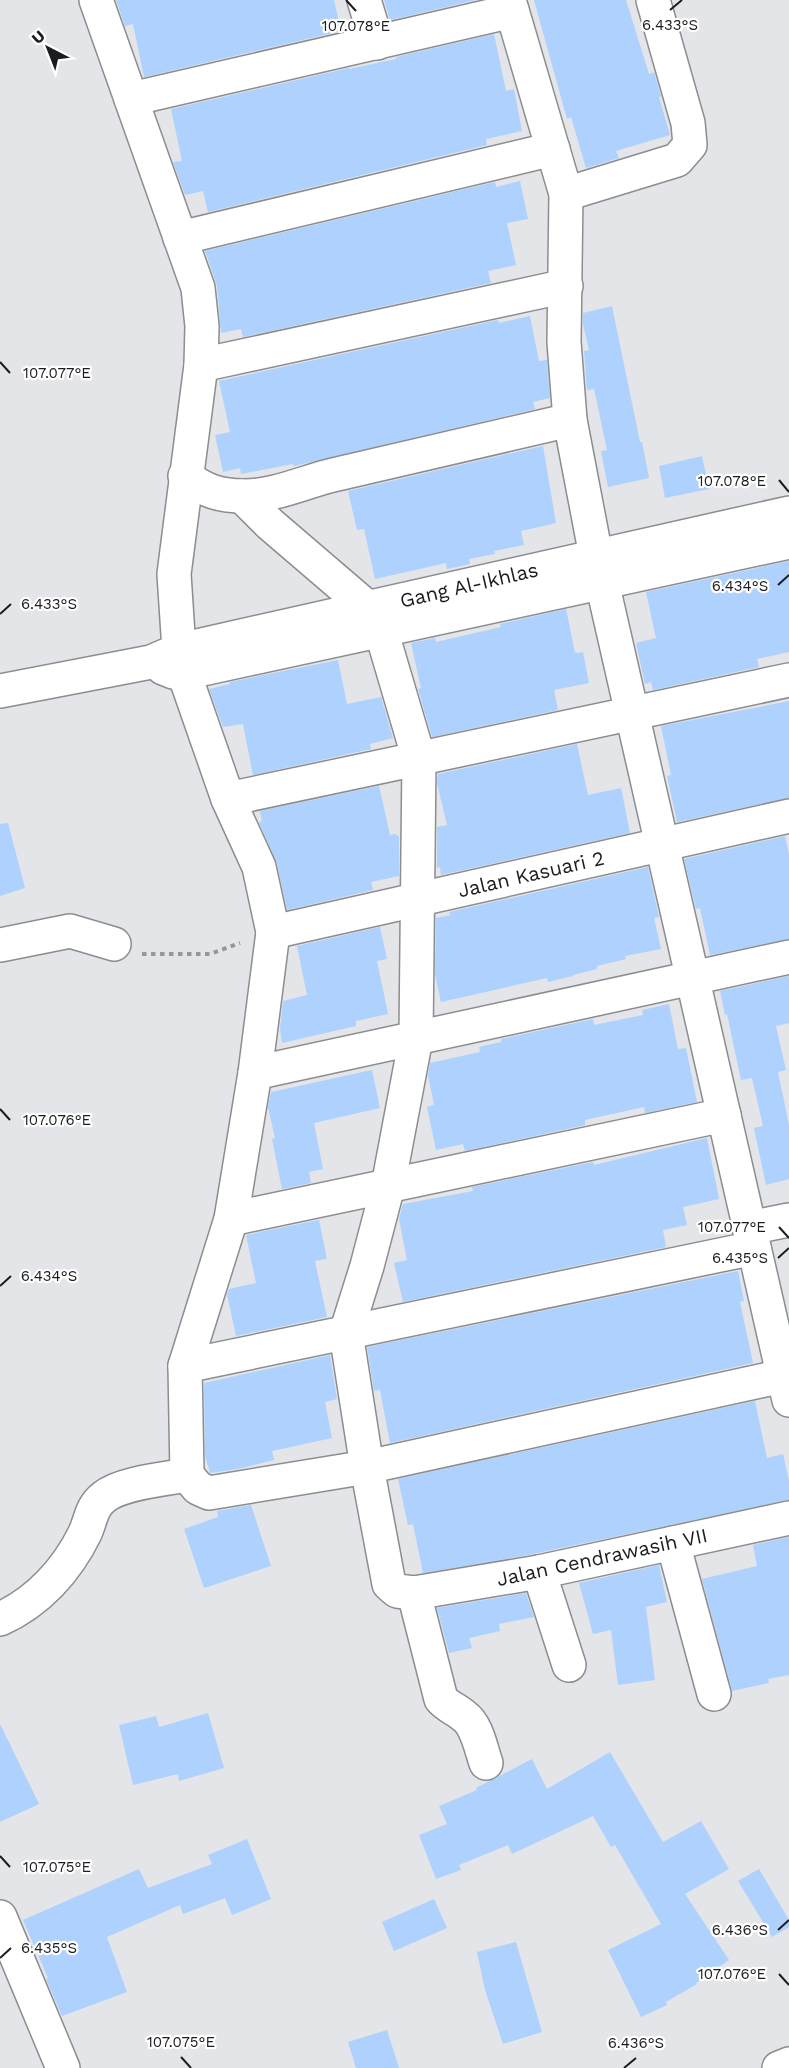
<svg xmlns="http://www.w3.org/2000/svg" width="789" height="2068" font-family="'Work Sans',sans-serif">
  <style>
    .building { fill: #aed1fd }
    .lines { fill: none; stroke-linecap: round; stroke-linejoin: round }
    .minor-casing { stroke: #8b8d8f; stroke-width: 36 }
    .path { stroke: #959799; stroke-width: 4; stroke-dasharray: 4.5 4.5; stroke-linecap: butt }
    .minor { stroke: #fff; stroke-width: 33 }
    .ticks { fill: none; stroke: #1b1c1d; stroke-width: 2 }
    .labels { text-anchor: middle; stroke-width: 4.5; stroke-linejoin: round; paint-order: stroke }
    .street-label { font-size: 20px; fill: #1b1c1d; stroke: #fff }
    .ticks-label { font-size: 15px; text-anchor: middle; fill: #1b1c1d; stroke: #fff; stroke-width: 4.5; stroke-linejoin: round; paint-order: stroke }
  </style>
  <rect width="100%" height="100%" fill="#e3e5e8"/>
  <g class="building">
    <polygon points="116,0 334,0 341,31 144,77 133,24 125,26"/>
    <polygon points="384,0 476,0 390,20"/>
    <polygon points="534,0 626,0 649,74 654,72 661,96 659,97 670,135 616,151 619,158 586,168 571,117 567,119"/>
    <polygon points="494,34 506,91 514,89 522,131 486,139 487,145 208,212 203,191 185,195 173,162 182,161 171,109 349,68 349,69 396,59 396,57"/>
    <polygon points="520,181 528,219 507,223 516,265 488,271 491,283 243,337 241,329 221,333 217,286 205,251 495,182 496,187"/>
    <polygon points="612,306 640,442 642,442 649,478 608,487 601,451 607,450 594,389 587,390 584,351 589,350 583,324 583,313"/>
    <polygon points="530,316 539,361 547,360 550,398 533,402 535,409 294,466 293,464 241,474 240,468 223,472 215,435 230,432 219,381 498,320 499,323"/>
    <polygon points="543,446 556,523 521,531 524,545 494,551 495,554 469,559 470,564 447,569 446,563 375,579 364,529 357,530 348,491"/>
    <polygon points="702,456 709,489 665,498 659,466"/>
    <polygon points="789,561 789,652 757,659 759,667 653,690 651,682 645,684 636,643 656,638 646,592"/>
    <polygon points="566,609 575,653 583,652 589,683 554,690 558,710 432,737 418,689 421,688 411,643 435,638 436,642 501,627 500,624"/>
    <polygon points="338,660 347,704 381,697 393,738 370,744 371,749 253,775 243,724 223,727 209,689 230,684 230,682"/>
    <polygon points="789,701 789,798 677,822 667,776 671,775 661,726"/>
    <polygon points="577,744 588,795 621,788 630,833 441,875 440,867 437,868 437,827 447,825 437,783 438,774"/>
    <polygon points="379,786 390,835 396,834 397,836 399,836 399,876 371,882 373,890 287,910 277,863 259,822 262,821 260,811"/>
    <polygon points="8,823 25,888 0,896 0,824"/>
    <polygon points="785,836 789,855 789,939 710,955 700,908 696,909 684,859"/>
    <polygon points="648,867 659,917 654,918 661,949 625,956 626,959 597,966 597,969 573,975 573,976 548,982 547,978 441,1002 435,974 436,918 450,915 449,912"/>
    <polygon points="380,927 387,959 377,961 388,1014 356,1021 356,1026 282,1043 280,1029 283,1001 307,995 297,946"/>
    <polygon points="789,976 789,1023 776,1026 786,1070 778,1072 789,1125 789,1179 766,1185 754,1128 763,1126 752,1078 741,1080 727,1014 725,1015 720,991"/>
    <polygon points="669,1004 678,1049 686,1048 697,1102 645,1113 644,1107 585,1120 585,1125 465,1151 463,1144 436,1150 427,1107 434,1105 428,1076 430,1063 480,1052 479,1047 501,1042 501,1039 506,1038 593,1019 594,1025 643,1015 642,1010"/>
    <polygon points="372,1070 380,1108 314,1123 323,1169 309,1172 311,1183 282,1189 272,1139 275,1138 268,1107 271,1092"/>
    <polygon points="707,1138 719,1199 683,1207 687,1225 663,1230 666,1247 403,1302 394,1263 407,1260 399,1219 403,1204 473,1191 472,1187 593,1162 594,1165"/>
    <polygon points="319,1220 327,1259 315,1261 327,1317 236,1336 227,1294 229,1289 256,1283 246,1235"/>
    <polygon points="738,1271 744,1301 740,1302 753,1363 390,1443 380,1390 374,1391 367,1347"/>
    <polygon points="330,1355 337,1399 325,1402 332,1438 272,1451 274,1460 238,1469 210,1473 205,1456 204,1383"/>
    <polygon points="755,1401 767,1458 783,1454 789,1481 789,1500 523,1556 423,1573 413,1524 408,1525 398,1479"/>
    <polygon points="251,1505 271,1566 204,1588 184,1529 218,1517 217,1511"/>
    <polygon points="789,1537 789,1675 768,1679 769,1683 732,1691 702,1579 757,1566 753,1545"/>
    <polygon points="659,1565 667,1602 646,1607 655,1680 618,1685 611,1630 593,1634 579,1583"/>
    <polygon points="526,1593 534,1617 499,1624 500,1631 469,1638 472,1648 449,1653 437,1608"/>
    <polygon points="208,1713 224,1768 179,1781 178,1774 133,1785 119,1725 156,1716 159,1727"/>
    <polygon points="0,1724 39,1804 0,1822"/>
    <polygon points="610,1752 663,1842 701,1821 729,1869 685,1894 729,1960 696,1983 697,1984 666,2002 667,2005 641,2017 608,1950 661,1924 615,1845 611,1847 593,1816 512,1854 508,1845 459,1865 461,1870 436,1879 419,1835 447,1824 439,1806 477,1790 476,1788 532,1759 547,1789"/>
    <polygon points="247,1839 271,1899 232,1915 225,1898 183,1914 180,1905 107,1937 127,1992 62,2016 46,1979 48,1978 23,1920 139,1869 148,1888 212,1864 208,1855"/>
    <polygon points="759,1869 789,1920 789,1927 772,1937 738,1881"/>
    <polygon points="434,1899 447,1928 394,1951 382,1922"/>
    <polygon points="516,1942 542,2032 503,2044 485,1990 477,1952"/>
    <polygon points="387,2030 399,2068 356,2068 348,2042"/>
  </g>
  <g class="lines">
    <defs>
      <g id="minor">
        <polyline points="96,0 198,288 202,326 201,365 174,574 179,650 184,673 228,799 259,867 273,932 255,1073 231,1219 185,1366 187,1475 198,1488 209,1493 367,1467 783,1376"/>
        <polyline points="364,0 377,43"/>
        <polyline points="509,0 566,194 564,342 570,420 596,556 789,1400"/>
        <polyline points="131,99 512,11"/>
        <polyline points="566,194 677,160 690,145 688,123 653,0"/>
        <polyline points="180,238 553,149"/>
        <polyline points="201,365 566,286"/>
        <path d="M185,476C205,491 219,496 244,496C275,496 304,482 333,475C412,457 491,439 570,420"/>
        <polyline points="242,496 270,524 368,608 381,630 419,759 416,1038 388,1186 367,1266 346,1333 367,1467 389,1584 397,1591 414,1593 539,1572 789,1518"/>
        <polyline points="163,668 173,672 184,673 789,542"/>
        <polyline points="0,691 151,662 179,650 789,513"/>
        <polyline points="228,799 789,680"/>
        <polyline points="273,932 789,816"/>
        <polyline points="0,945 70,931 114,944"/>
        <polyline points="255,1073 789,957"/>
        <polyline points="231,1219 724,1115"/>
        <polyline points="749,1228 789,1220"/>
        <polyline points="185,1366 754,1248"/>
        <polyline points="673,1543 714,1694"/>
        <polyline points="539,1572 569,1665"/>
        <path d="M414,1593L441,1699C448,1707 456,1709 464,1716C477,1725 481,1749 486,1763"/>
        <path d="M0,1619C38,1602 67,1570 85,1533C91,1520 91,1507 104,1497C121,1483 165,1479 187,1475"/>
        <polyline points="0,1917 63,2068"/>
        <polyline points="779,2068 789,2064"/>
      </g>
    </defs>
    <use href="#minor" class="minor-casing"/>
    <polyline class="path" points="142,954 210,954 240,943"/>
    <use href="#minor" class="minor"/>
  </g>
  <path class="ticks" d="M346,0L356,11M670,10L682,0M0,362L10,373M779,480L789,492M778,585L789,575M0,614L11,604M0,1109L10,1120M779,1227L789,1238M778,1258L789,1248M0,1286L11,1276M0,1856L10,1867M778,1930L789,1920M0,1958L11,1948M779,1974L789,1985M181,2057L191,2068M624,2068L636,2058"/>
  <g class="labels">
    <g class="street-label">
      <text transform="translate(469 585) rotate(-13)" y="7">Gang Al-Ikhlas</text>
      <text transform="translate(531 874) rotate(-13)" y="7">Jalan Kasuari 2</text>
      <text transform="translate(602 1557) rotate(-12)" y="7">Jalan Cendrawasih VII</text>
    </g>
  </g>
  <g class="ticks-label">
    <text x="670" y="30">6.433°S</text>
    <text x="356" y="31">107.078°E</text>
    <text x="57" y="378">107.077°E</text>
    <text x="732" y="486">107.078°E</text>
    <text x="740" y="591">6.434°S</text>
    <text x="49" y="609">6.433°S</text>
    <text x="57" y="1125">107.076°E</text>
    <text x="732" y="1232">107.077°E</text>
    <text x="740" y="1263">6.435°S</text>
    <text x="49" y="1281">6.434°S</text>
    <text x="57" y="1872">107.075°E</text>
    <text x="740" y="1935">6.436°S</text>
    <text x="49" y="1953">6.435°S</text>
    <text x="732" y="1979">107.076°E</text>
    <text x="181" y="2047">107.075°E</text>
    <text x="636" y="2048">6.436°S</text>
  </g>
  <g transform="translate(48 48) rotate(318)" stroke="#ffffff" stroke-width="4.5" paint-order="stroke">
  <path d="M0-4.5L10 22L0 15L-10 22Z" fill="#1b1c1d"/>
  <text y="-9" font-size="16" font-weight="bold" text-anchor="middle" fill="#1b1c1d">U</text>
  </g>
</svg>
